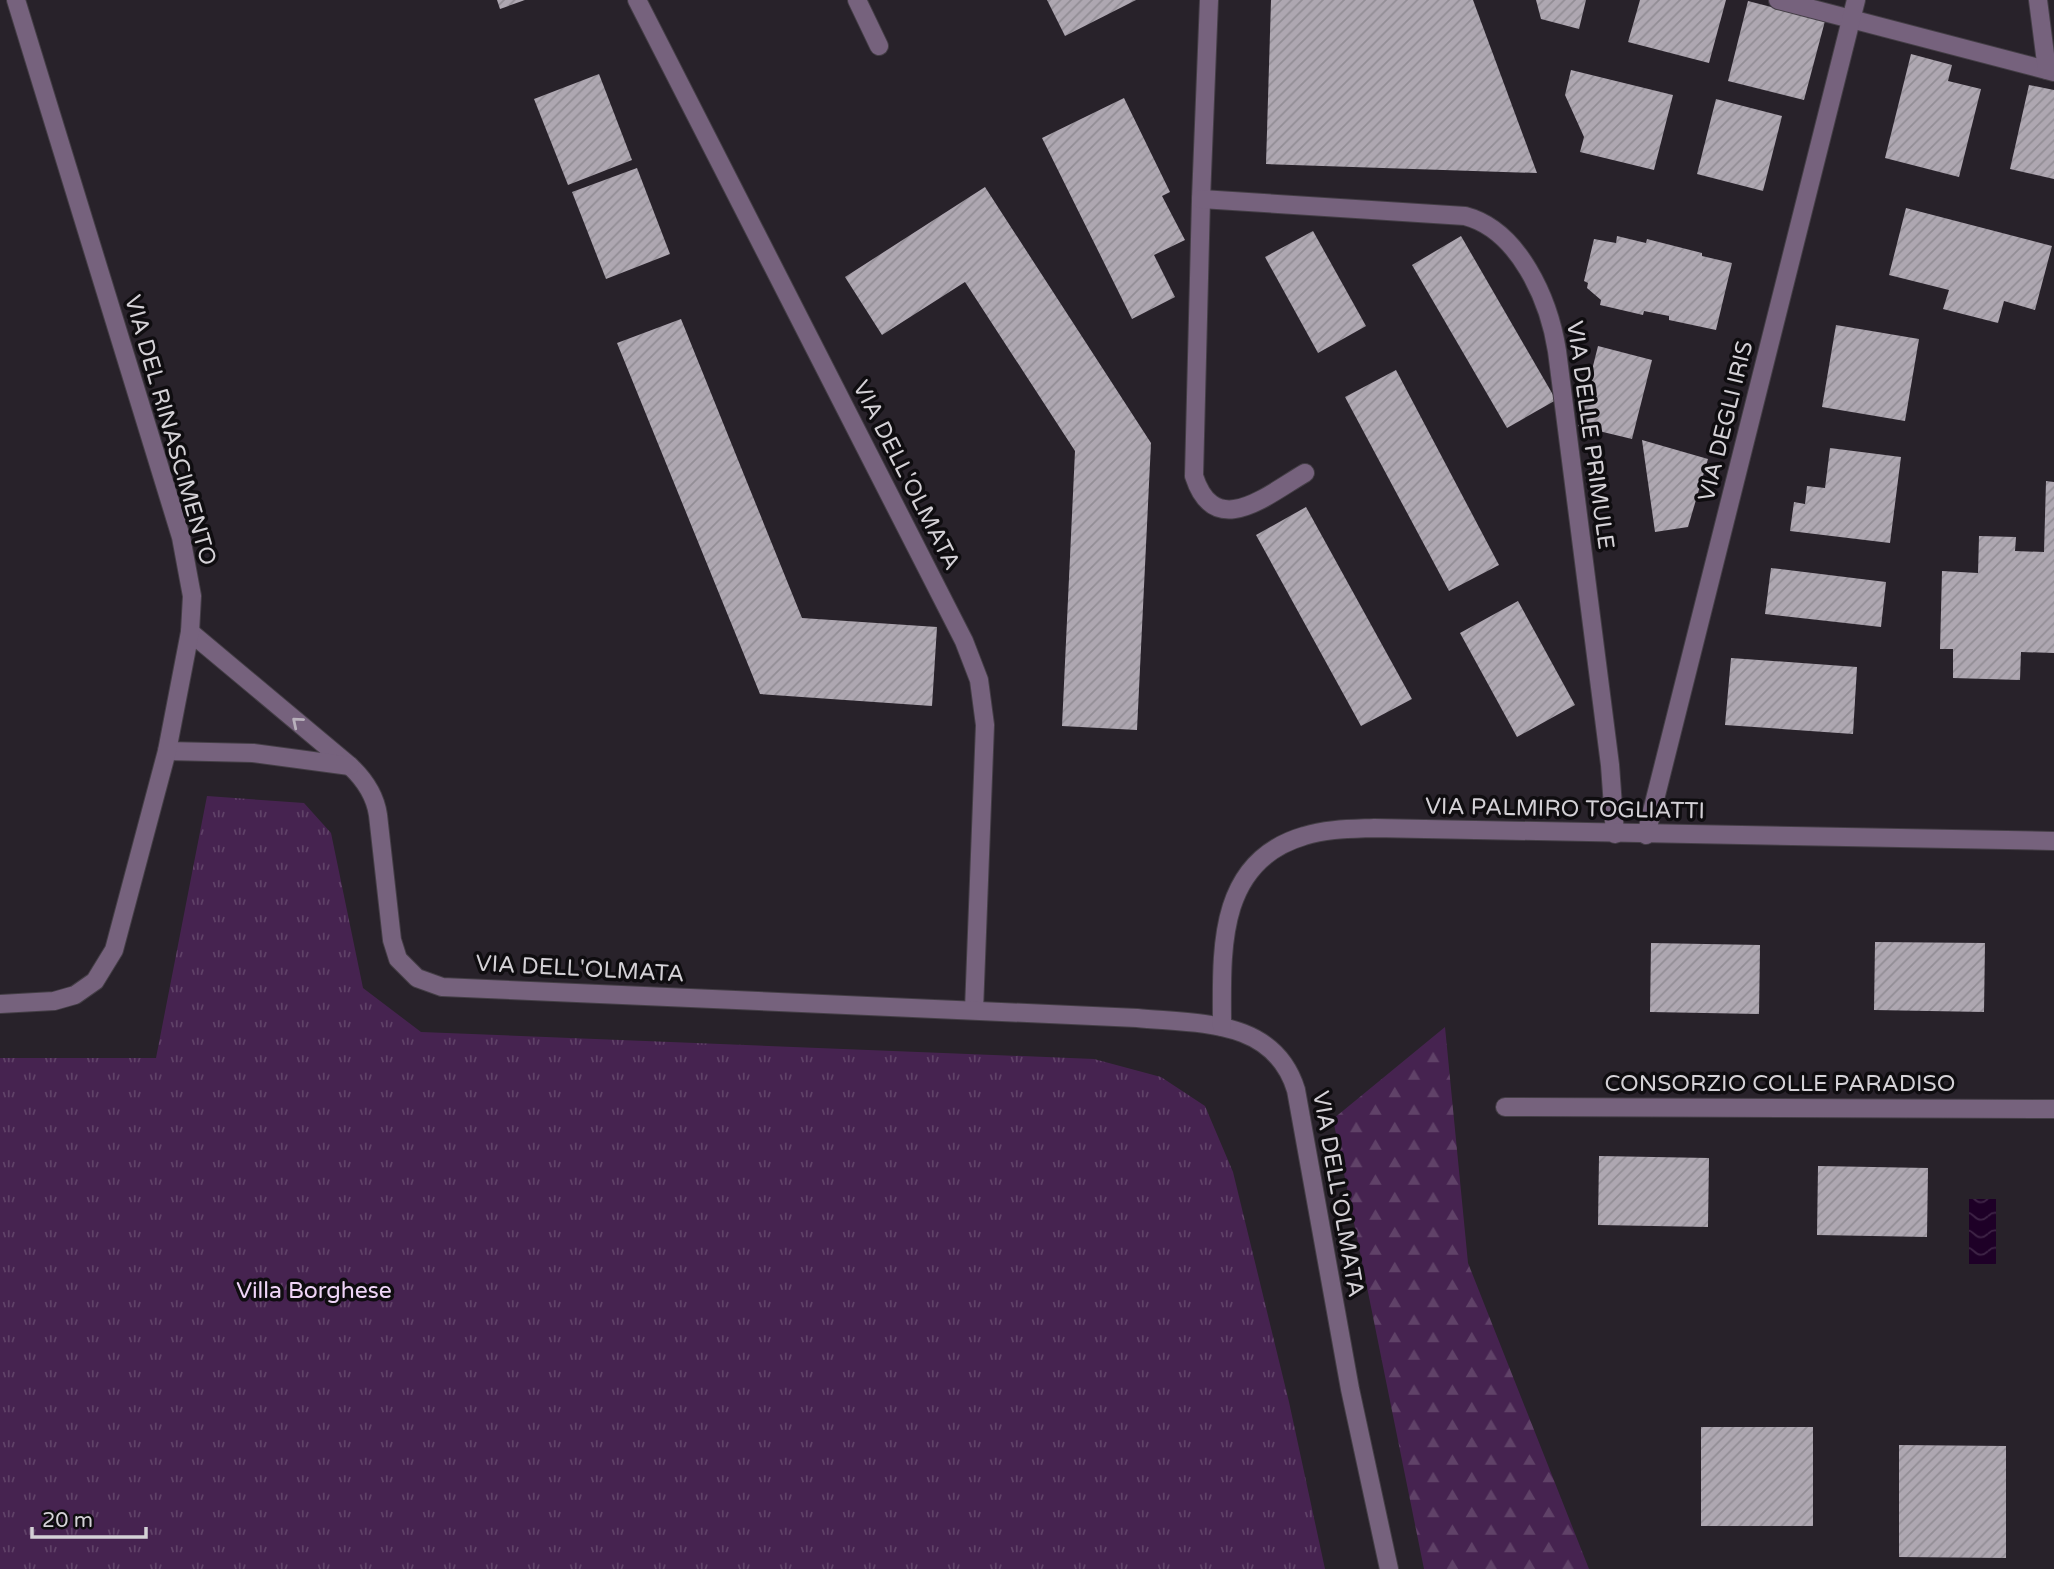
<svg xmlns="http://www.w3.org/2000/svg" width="2054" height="1569" font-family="'Varela Round',sans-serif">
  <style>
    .forest { fill: url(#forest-firs) }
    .park { fill: url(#park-tufts) }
    .water { fill: url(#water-waves) }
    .building { fill: url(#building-hatch) }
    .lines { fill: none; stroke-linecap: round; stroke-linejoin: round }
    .minor-casing { stroke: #443e46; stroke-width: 20 }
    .minor { stroke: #76627d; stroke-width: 18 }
    .oneway { stroke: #b8b0bb }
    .labels { text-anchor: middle; stroke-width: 7; stroke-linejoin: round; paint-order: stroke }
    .street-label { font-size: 23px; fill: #d4d1d6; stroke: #0f0d10 }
    .park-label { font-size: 23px; fill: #efd4f7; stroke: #0f0d10 }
  </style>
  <defs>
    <pattern id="forest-firs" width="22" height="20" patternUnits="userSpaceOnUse" patternTransform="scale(1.75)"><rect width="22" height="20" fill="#462350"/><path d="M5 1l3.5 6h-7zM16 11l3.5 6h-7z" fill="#604268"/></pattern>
    <pattern id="park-tufts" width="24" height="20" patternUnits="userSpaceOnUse" patternTransform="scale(1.75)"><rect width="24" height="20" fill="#462350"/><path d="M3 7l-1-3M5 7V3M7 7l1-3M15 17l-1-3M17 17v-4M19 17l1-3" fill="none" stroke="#604268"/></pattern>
    <pattern id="water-waves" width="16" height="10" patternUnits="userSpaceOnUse" patternTransform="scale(1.75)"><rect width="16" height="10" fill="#1e0027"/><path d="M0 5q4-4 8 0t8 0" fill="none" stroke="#3e2446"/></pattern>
    <pattern id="building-hatch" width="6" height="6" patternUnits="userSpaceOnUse" patternTransform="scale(1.75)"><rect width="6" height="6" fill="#aea7b1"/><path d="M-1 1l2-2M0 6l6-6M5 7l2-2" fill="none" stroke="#928d95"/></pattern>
  </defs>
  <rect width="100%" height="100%" fill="#28222a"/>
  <polygon class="forest" points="1445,1027 1468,1263 1589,1569 1424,1569 1333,1119"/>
  <polygon class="park" points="207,796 304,803 331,833 363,988 421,1032 1094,1059 1161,1077 1205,1106 1233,1172 1289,1402 1325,1569 0,1569 0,1058 156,1058"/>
  <rect class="water" x="1969" y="1199" width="27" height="65"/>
  <g class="building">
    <polygon points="497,0 525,0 500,9"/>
    <polygon points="1047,0 1136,0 1065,36"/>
    <polygon points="1271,0 1473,0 1537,173 1266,164"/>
    <polygon points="1536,0 1586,0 1579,29 1541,19"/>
    <polygon points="1640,0 1726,0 1709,63 1628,42"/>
    <polygon points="1748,1 1825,21 1804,100 1728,81"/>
    <polygon points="1911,54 1952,65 1948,81 1981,89 1959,177 1885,158"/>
    <polygon points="1571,70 1673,95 1654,170 1580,152 1584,137 1565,95"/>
    <polygon points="599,74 632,160 568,185 534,99"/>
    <polygon points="2029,85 2054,90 2054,179 2010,169"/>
    <polygon points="1124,98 1170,192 1162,196 1185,240 1154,255 1175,297 1132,319 1042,138"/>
    <polygon points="1716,99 1782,116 1763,191 1697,174"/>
    <polygon points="637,168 670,254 606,279 572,192"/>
    <polygon points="985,187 1151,443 1137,730 1062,726 1075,451 965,282 882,335 845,277"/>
    <polygon points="1906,208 2052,246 2035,310 2004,301 1998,323 1943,309 1949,290 1889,275"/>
    <polygon points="1313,231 1366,326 1318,353 1265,257"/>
    <polygon points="1461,236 1556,400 1507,428 1412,265"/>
    <polygon points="1617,236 1646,243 1647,239 1702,253 1702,256 1732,263 1716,330 1669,320 1669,316 1644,311 1643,315 1600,305 1601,300 1587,288 1588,283 1584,281 1594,239 1616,243"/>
    <polygon points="681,319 802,618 937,627 932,706 760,694 617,343"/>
    <polygon points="1836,325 1919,339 1905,421 1822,407"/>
    <polygon points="1598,346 1652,360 1632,439 1578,426"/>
    <polygon points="1396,370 1499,565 1449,591 1345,397"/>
    <polygon points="1642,440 1708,459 1688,527 1655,532"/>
    <polygon points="1830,448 1901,457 1890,543 1790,531 1794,502 1805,504 1807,486 1825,488"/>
    <polygon points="2046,481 2054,482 2054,653 2021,652 2020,680 1953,678 1953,649 1940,649 1942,571 1978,573 1979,536 2016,537 2015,551 2044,552"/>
    <polygon points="1306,507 1412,699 1361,726 1256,535"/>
    <polygon points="1771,568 1886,582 1881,627 1765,614"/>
    <polygon points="1518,601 1575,705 1517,737 1460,633"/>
    <polygon points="1731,658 1857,667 1853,734 1725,725"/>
    <polygon points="1875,942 1985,943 1984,1012 1874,1010"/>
    <polygon points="1651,943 1760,945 1759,1014 1650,1012"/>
    <polygon points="1599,1156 1709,1158 1708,1227 1598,1225"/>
    <polygon points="1818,1166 1928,1168 1927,1237 1817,1235"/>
    <rect x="1701" y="1427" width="112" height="99"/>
    <polygon points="1899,1445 2006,1446 2006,1558 1899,1557"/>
  </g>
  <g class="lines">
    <defs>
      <g id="minor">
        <polyline points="637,0 964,641 979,680 985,725 974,1010"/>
        <polyline points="857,0 879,46"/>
        <path d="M1209,0L1201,199L1194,476C1215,541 1267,495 1305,473"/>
        <polyline points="1778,0 2054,72"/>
        <polyline points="2038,0 2047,70"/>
        <path d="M1201,199L1465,216C1519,230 1549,300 1557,351L1610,765L1615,834"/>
        <path d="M190,632L350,766C365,780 375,795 378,815L392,940L398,959L417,978L442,987L1137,1018C1198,1024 1274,1018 1296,1090L1350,1389L1389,1569"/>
        <polyline points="167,751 253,753 350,766"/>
        <polyline points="1646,835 1856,0"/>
        <polyline points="0,1004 54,1001 75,995 95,981 114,950 167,751 190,632 192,596 181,537 16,0"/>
        <path d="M1222,1027C1222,954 1215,862 1304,836C1326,829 1350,829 1374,828L2054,841"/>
        <polyline points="1505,1107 2054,1109"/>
      </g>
    </defs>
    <use href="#minor" class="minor-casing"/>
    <use href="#minor" class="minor"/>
  </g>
  <defs><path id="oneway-chevron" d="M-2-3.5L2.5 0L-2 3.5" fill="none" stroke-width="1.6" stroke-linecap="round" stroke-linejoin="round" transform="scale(1.75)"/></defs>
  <use class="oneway" href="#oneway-chevron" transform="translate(297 722) rotate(-140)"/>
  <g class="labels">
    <g class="street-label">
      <text transform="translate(1725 421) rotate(-76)" y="8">VIA DEGLI IRIS</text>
      <text transform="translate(171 430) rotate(74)" y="8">VIA DEL RINASCIMENTO</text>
      <text transform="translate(1591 435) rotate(82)" y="8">VIA DELLE PRIMULE</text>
      <text transform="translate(907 475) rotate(63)" y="8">VIA DELL'OLMATA</text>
      <text transform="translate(1565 808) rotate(1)" y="8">VIA PALMIRO TOGLIATTI</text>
      <text transform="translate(580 968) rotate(3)" y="8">VIA DELL'OLMATA</text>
      <text x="1780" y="1091">CONSORZIO COLLE PARADISO</text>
      <text transform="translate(1339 1194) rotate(80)" y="8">VIA DELL'OLMATA</text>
    </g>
    <g class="park-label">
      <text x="314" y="1298">Villa Borghese</text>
    </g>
  </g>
  <path d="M32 1527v10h114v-10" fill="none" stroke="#d4d1d6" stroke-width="3.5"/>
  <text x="42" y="1527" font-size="21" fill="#d4d1d6" stroke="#0f0d10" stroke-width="5" paint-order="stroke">20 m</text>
</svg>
